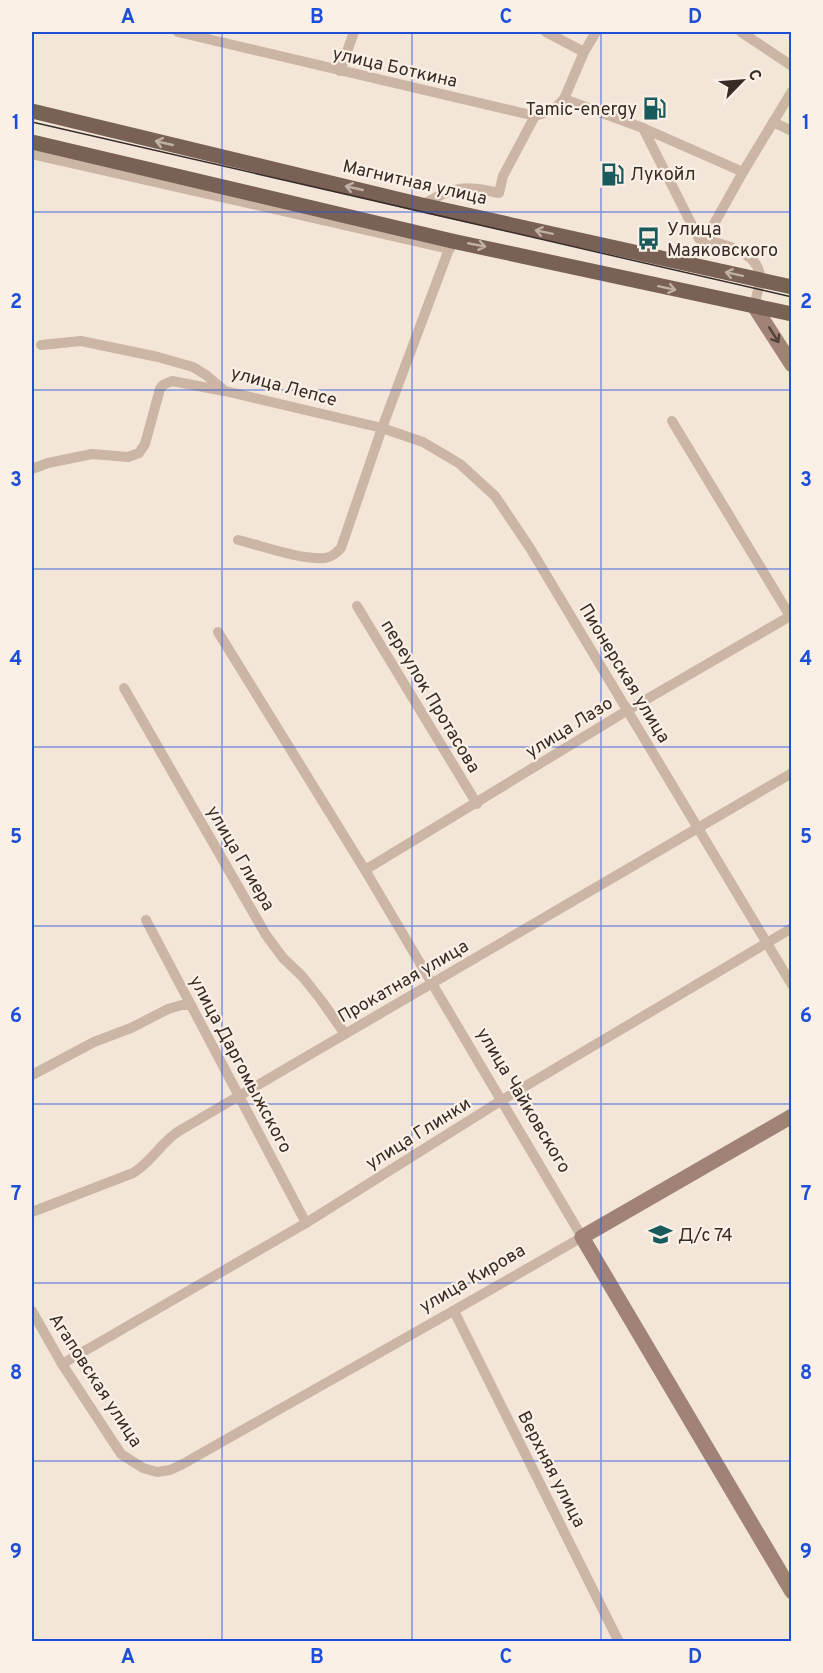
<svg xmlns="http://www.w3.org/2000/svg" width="823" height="1673" font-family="Overpass,sans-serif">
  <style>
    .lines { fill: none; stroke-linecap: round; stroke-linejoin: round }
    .minor { stroke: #ccb5a4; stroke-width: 10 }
    .secondary { stroke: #a08376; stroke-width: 15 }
    .primary { stroke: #7a6156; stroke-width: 15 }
    .tram { stroke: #372b26; stroke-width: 1.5 }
    .oneway { stroke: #c1b0a5 }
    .oneway2 { stroke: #51413a }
    .grid { fill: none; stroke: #1d4ed8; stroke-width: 1.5; stroke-opacity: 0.55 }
    .labels { text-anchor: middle; stroke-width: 4.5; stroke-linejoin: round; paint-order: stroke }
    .street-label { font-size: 18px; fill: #372b26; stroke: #fbf0e6 }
    .poi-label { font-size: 18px; fill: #372b26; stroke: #fbf0e6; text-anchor: start }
    .neatline { fill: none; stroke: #1d4ed8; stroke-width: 2 }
    .grid-label { font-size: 20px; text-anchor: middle; font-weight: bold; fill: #1d4ed8 }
  </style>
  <rect width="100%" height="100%" fill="#f3e6d9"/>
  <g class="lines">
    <g class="minor">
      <polyline points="178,32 535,116"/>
      <polyline points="546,32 584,52"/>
      <polyline points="741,32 792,66"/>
      <polyline points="340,71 354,32"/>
      <polyline points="564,99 643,128 743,172"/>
      <polyline points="773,122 792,131"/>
      <path d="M643,128L699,239C720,243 760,251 760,278C760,287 756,297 754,306"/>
      <polyline points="32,154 450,249"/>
      <path d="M422,205C455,186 462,185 499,193L503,176L535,116L553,110L564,99L584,52L596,32"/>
      <polyline points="705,240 743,172 792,91"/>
      <polyline points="41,345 81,341 158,357 193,367 206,375 225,391 382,428 423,442 460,464 495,496 530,548 792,985"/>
      <polyline points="672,421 790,616"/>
      <polyline points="32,469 48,463 92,454 128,457 139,453 145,444 160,389 163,385 172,381 224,391"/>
      <path d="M238,540C263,546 300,560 325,558C332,557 336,553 341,548L382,428L452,241"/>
      <polyline points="357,606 477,804"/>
      <polyline points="124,688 266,935 283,958 302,976 321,1000 345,1034"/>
      <polyline points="365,870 628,710 792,615"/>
      <polyline points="146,920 306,1223"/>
      <polyline points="32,1075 94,1042 131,1028 168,1009 182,1005 191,1005"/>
      <path d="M32,1212L133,1173C153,1161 160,1143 179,1131L792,773"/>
      <path d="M32,1311L62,1364L121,1454L143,1468L157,1472L170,1470L183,1464C316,1388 450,1314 582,1237L365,870L218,632"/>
      <polyline points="454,1311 619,1642"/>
      <polyline points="62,1364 306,1223 502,1100 792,928"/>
    </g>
    <g class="secondary">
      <polyline points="754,306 792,365"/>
      <polyline points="792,1116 582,1237 792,1592"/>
    </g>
    <g class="primary">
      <polyline points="32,111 422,205 792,287"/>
      <polyline points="32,142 452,241 792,314"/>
    </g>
    <polyline class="tram" points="32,122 792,297"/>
  </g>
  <defs><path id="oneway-shaft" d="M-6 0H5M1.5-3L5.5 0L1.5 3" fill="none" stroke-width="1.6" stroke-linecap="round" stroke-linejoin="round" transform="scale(1.5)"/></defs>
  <g class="oneway">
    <use href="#oneway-shaft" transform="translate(164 143) rotate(-167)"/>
    <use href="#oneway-shaft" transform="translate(354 188) rotate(-167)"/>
    <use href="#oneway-shaft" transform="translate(544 232) rotate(-168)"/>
    <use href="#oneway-shaft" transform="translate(477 245) rotate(11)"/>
    <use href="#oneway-shaft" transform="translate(734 274) rotate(-168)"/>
    <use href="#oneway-shaft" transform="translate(667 288) rotate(12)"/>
  </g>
  <use class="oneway2" href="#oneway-shaft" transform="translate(774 335) rotate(58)"/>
  <path class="grid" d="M222,32V1642M412,32V1642M601,32V1642M32,212H792M32,390H792M32,569H792M32,747H792M32,926H792M32,1104H792M32,1283H792M32,1461H792"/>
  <defs>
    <symbol id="fuel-bare" viewBox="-9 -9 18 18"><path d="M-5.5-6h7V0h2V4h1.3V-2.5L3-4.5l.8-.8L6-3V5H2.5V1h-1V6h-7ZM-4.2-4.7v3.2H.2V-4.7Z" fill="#195a5c" stroke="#fbf0e6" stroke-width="2.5" paint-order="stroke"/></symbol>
    <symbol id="bus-bare" viewBox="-9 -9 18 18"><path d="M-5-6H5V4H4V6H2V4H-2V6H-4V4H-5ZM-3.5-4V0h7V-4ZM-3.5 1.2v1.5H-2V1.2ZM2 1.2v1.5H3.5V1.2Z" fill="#195a5c" stroke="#fbf0e6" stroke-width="2.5" paint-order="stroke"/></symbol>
    <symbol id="school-bare" viewBox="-9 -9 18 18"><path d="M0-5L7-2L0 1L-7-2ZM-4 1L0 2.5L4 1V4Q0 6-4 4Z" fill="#195a5c" stroke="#fbf0e6" stroke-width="2.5" paint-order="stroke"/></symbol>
  </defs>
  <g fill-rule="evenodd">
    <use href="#fuel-bare" x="638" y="92" width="33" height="33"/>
    <use href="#fuel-bare" x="596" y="158" width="33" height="33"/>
    <use href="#bus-bare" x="632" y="222" width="33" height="33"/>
    <use href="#school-bare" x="644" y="1218" width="33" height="33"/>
  </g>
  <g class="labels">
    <g class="street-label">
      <text transform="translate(395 67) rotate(13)" y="6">улица Боткина</text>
      <text transform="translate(415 182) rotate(13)" y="6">Магнитная улица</text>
      <text transform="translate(284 386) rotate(15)" y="6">улица Лепсе</text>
      <text transform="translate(625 673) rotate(59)" y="6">Пионерская улица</text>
      <text transform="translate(431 696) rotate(59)" y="6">переулок Протасова</text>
      <text transform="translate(569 727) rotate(-32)" y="6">улица Лазо</text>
      <text transform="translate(241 858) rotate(60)" y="6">улица Глиера</text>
      <text transform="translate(403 981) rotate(-30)" y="6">Прокатная улица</text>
      <text transform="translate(241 1064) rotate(62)" y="6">улица Даргомыжского</text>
      <text transform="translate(524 1100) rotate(59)" y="6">улица Чайковского</text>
      <text transform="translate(418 1133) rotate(-32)" y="6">улица Глинки</text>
      <text transform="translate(472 1278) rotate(-30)" y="6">улица Кирова</text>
      <text transform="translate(96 1380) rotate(57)" y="6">Агаповская улица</text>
      <text transform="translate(552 1469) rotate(63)" y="6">Верхняя улица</text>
    </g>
    <g class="poi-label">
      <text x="637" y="115" text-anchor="end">Tamic-energy</text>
      <text x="630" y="180">Лукойл</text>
      <text x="667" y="235">Улица<tspan x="667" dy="21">Маяковского</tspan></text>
      <text x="678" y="1241">Д/с 74</text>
    </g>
  </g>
  <rect width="823" height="1673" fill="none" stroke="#fbf0e6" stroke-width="66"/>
  <g transform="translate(742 81) rotate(65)" stroke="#fbf0e6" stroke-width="4.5" paint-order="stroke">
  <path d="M0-4.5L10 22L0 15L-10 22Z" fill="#372b26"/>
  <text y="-9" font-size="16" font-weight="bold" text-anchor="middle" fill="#372b26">С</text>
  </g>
  <rect x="33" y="33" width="757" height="1607" class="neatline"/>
  <g class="grid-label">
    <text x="128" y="23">A</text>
    <text x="317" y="23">B</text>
    <text x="506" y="23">C</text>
    <text x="695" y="23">D</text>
    <text x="16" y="129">1</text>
    <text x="806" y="129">1</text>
    <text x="16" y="308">2</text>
    <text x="806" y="308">2</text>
    <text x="16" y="486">3</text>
    <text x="806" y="486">3</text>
    <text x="16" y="665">4</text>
    <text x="806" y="665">4</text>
    <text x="16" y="843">5</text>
    <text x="806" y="843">5</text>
    <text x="16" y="1022">6</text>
    <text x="806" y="1022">6</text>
    <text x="16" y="1200">7</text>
    <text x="806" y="1200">7</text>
    <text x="16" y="1379">8</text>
    <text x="806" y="1379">8</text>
    <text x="16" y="1558">9</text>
    <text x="806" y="1558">9</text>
    <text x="128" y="1663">A</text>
    <text x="317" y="1663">B</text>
    <text x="506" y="1663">C</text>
    <text x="695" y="1663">D</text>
  </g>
</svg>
